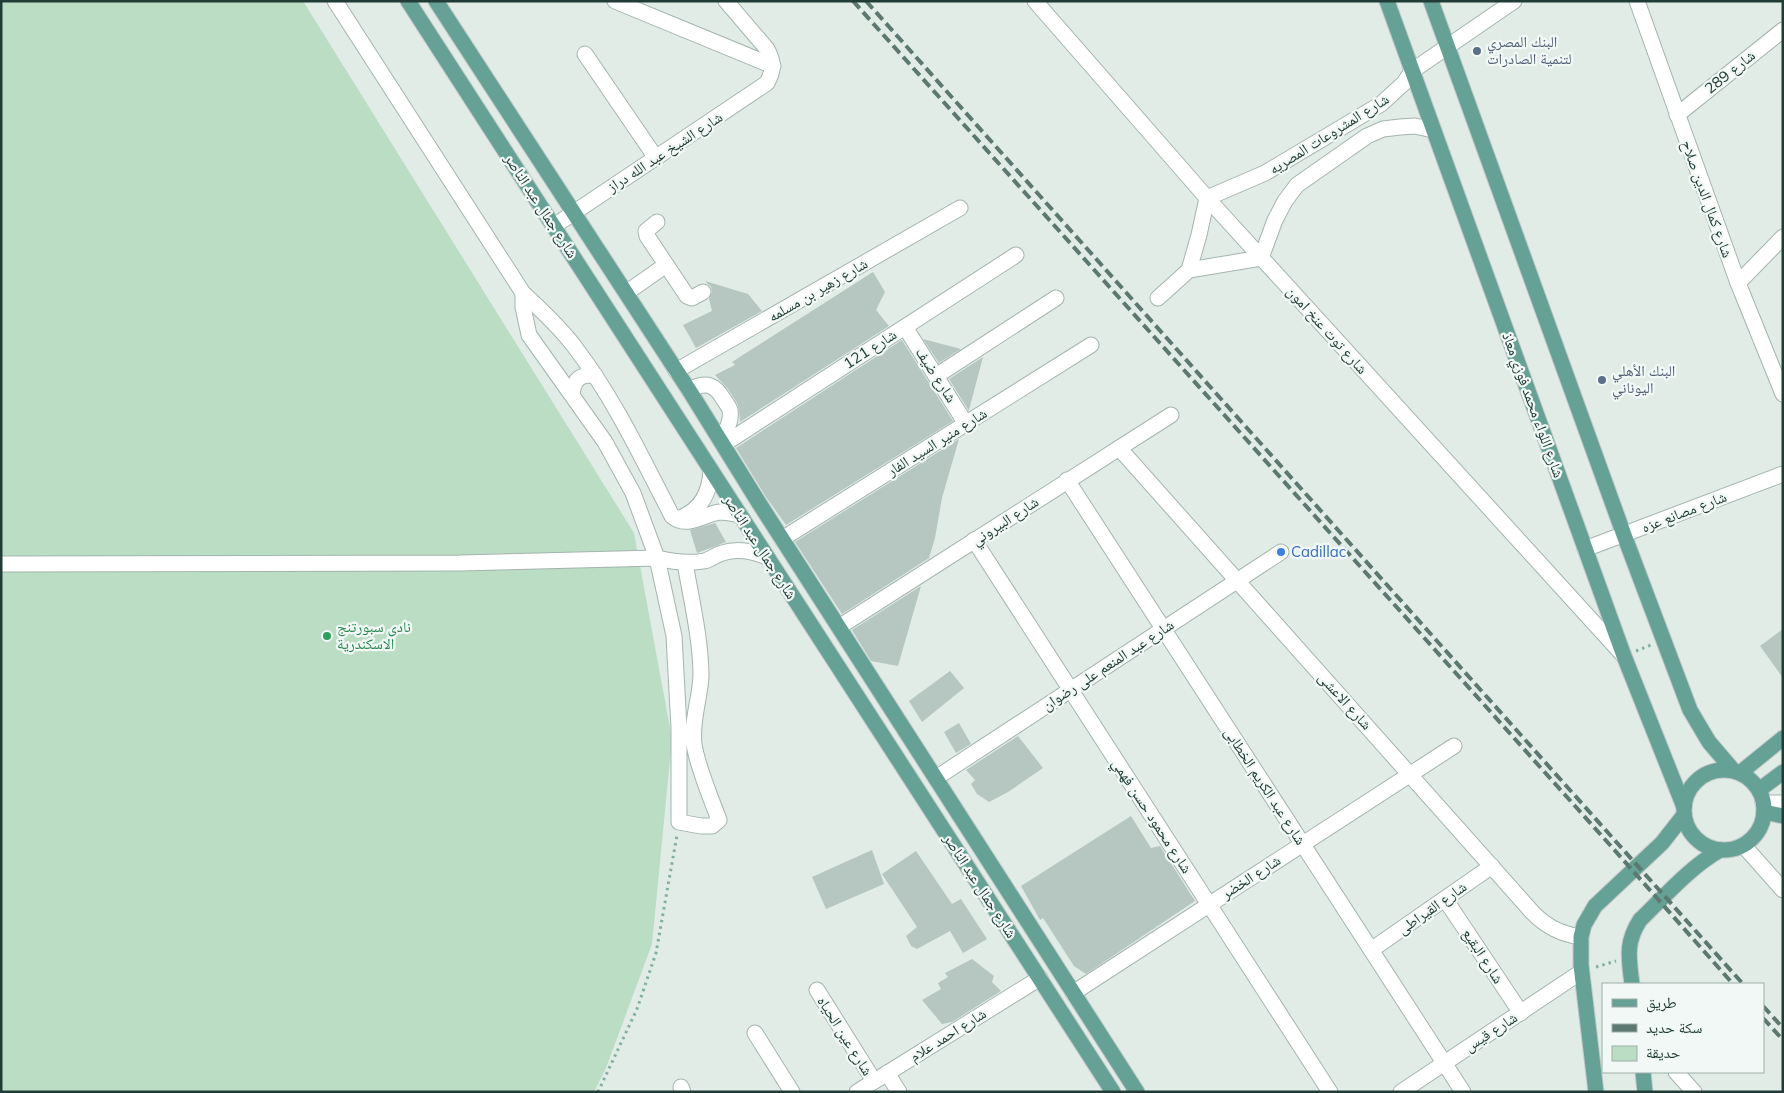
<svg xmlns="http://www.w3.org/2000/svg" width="1784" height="1093" font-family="Mulish,'Noto Naskh Arabic',sans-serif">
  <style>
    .green { fill: #baddc4 }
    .building { fill: #b6c6c0 }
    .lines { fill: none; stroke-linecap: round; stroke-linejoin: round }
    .minor-casing { stroke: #a4b4ae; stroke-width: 17 }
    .major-casing { stroke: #c1c8c7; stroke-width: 17 }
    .path { stroke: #81afa2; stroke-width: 3; stroke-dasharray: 2.5 4; stroke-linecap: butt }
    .minor { stroke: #fff; stroke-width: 15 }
    .major { stroke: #65a194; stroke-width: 15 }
    .rail { stroke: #5c7871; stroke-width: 4; stroke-dasharray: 10 5; stroke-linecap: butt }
    .service-dot { fill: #5c6f8a; stroke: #f1f8f5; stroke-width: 2 }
    .shop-dot { fill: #3f7fe0; stroke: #f1f8f5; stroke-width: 2 }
    .leisure-dot { fill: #2e9e5b; stroke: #f1f8f5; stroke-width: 2 }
    .labels { text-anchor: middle; stroke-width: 4.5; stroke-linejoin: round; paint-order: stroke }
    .service-label { font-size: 15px; fill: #4e5e75; stroke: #f1f8f5; text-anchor: start }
    .street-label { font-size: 15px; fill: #213c36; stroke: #f1f8f5 }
    .shop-label { font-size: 15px; fill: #366cbe; stroke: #f1f8f5; text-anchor: start }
    .leisure-label { font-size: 15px; fill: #27864d; stroke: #f1f8f5; text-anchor: start }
  </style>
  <rect width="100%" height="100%" fill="#e1ece7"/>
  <polygon class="green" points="1,1 303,1 634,533 672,739 652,944 606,1068 594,1092 1,1092"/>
  <g class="building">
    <polygon points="873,272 885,292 876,310 889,326 740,422 739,409 737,403 728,389 715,375 735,365 732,362"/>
    <polygon points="705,281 748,294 762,311 696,348 683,325 712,311 709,299 712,292 711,287"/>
    <polygon points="923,339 961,349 939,363"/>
    <polygon points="902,340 953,421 786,525 766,497 736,448"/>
    <polygon points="983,357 969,410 969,411 949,379"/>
    <polygon points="959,439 942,498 935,538 929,558 842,614 795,542"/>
    <polygon points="715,523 726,542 697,553 690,530"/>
    <polygon points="921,586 898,666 871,661 852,630"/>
    <polygon points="1783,629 1783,678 1760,646"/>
    <polygon points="950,671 964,688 922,722 909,701"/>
    <polygon points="959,723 971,744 956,753 944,732"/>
    <polygon points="1018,736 1043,768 1008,792 989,802 977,794 971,784 975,780 966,770"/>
    <polygon points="1131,816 1151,848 1160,846 1195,901 1086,974 1074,966 1043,918 1040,920 1021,886"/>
    <polygon points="872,850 884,884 826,909 812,877"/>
    <polygon points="916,851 952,904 961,899 987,939 963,953 950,931 917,949 911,946 906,936 917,927 882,874"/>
    <polygon points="972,959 994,976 992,982 1001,991 952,1022 942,1024 922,1000 941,989 938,983 948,977 945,973"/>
  </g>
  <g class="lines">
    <defs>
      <g id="minor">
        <path d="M335,1L523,293C541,310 559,326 574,346C614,398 642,458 672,516C687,529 703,514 720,512C727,512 734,514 740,515"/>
        <polyline points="615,1 773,66"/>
        <polyline points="1035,1 1207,198 1624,656"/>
        <polyline points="1637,1 1738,283 1783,394"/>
        <polyline points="585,54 656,158"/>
        <polyline points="1677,115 1783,30"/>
        <polyline points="657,222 646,231 647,236 687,296 692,298 703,292"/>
        <path d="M554,226L767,83C774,70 774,62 767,49L726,1"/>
        <polyline points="1189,270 1199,235 1207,198 1265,173 1381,104 1404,83 1412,71 1514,1"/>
        <polyline points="1738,283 1783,237"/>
        <path d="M523,293V307L529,335L605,442L633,493L657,558L674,636L679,728V822L701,826H712L719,820C711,798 697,766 694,744C691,721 700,699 701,676C701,640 691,598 685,563"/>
        <polyline points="626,293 666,265"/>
        <polyline points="1158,298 1189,270 1261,258 1275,220 1285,201 1297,185 1367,136 1383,129 1400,127 1415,126 1433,130"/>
        <polyline points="905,327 966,424"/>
        <polyline points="676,371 960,208"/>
        <polyline points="936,376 1056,298"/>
        <path d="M689,390C706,381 715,384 724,400C726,403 729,407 730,410C732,421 726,431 721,439"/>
        <path d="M572,394C574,379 580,374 595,375"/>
        <polyline points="724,444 1016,255"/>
        <path d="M1119,448L1533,913C1547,927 1561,934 1581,937"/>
        <polyline points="1067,480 1463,1092"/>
        <path d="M680,518C701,510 710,492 711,470"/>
        <polyline points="782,539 1091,345"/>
        <polyline points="974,540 1330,1092"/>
        <polyline points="1585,549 1783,474"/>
        <path d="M1,564L460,563L657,558C673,562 688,564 704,561C710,560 715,555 722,553C738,548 752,551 767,557"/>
        <polyline points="839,627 1171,415"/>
        <polyline points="936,778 1281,552"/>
        <polyline points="1763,803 1783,803"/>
        <polyline points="1743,845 1783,890"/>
        <polyline points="1445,899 1521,1013"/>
        <polyline points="1371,950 1492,866"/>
        <polyline points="817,990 874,1081"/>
        <polyline points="1073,993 1454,746"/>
        <polyline points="755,1033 792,1092"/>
        <polyline points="1676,1072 1694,1092"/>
        <polyline points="887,1073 899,1092"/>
        <polyline points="681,1087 683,1092"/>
        <polyline points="857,1092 1040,978"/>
        <polyline points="1401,1092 1581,972"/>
      </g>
      <g id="major">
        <polyline points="408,1 1113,1092"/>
        <polyline points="436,1 689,390 759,503 1137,1092"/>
        <polyline points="1387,1 1624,656 1684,807"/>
        <polyline points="1431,1 1624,535 1690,710 1709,742 1733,770"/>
        <circle cx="1724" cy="810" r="40"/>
        <polyline points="1740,773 1783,738"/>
        <polyline points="1759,790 1783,772"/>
        <polyline points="1764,812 1783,816"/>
        <path d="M1632,984C1629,959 1625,943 1640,920C1666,895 1689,868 1720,850"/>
        <polyline points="1643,1072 1645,1092"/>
        <polyline points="1596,1092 1581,965 1581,937 1584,925 1595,906 1662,843 1684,815"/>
      </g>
    </defs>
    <use href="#minor" class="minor-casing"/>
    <use href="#major" class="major-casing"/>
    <g class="path">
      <polyline points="1636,651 1651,645"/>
      <polyline points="1596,967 1616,961"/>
      <polyline points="598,1092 637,1009 656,953 677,835"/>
    </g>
    <use href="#minor" class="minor"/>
    <use href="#major" class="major"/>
    <g class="rail">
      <polyline points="853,1 1610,845 1733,984"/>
      <polyline points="866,1 1743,984"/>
      <polyline points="1763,1006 1783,1028"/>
      <polyline points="1763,1018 1783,1040"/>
    </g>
  </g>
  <g class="service-dot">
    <circle cx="1477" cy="51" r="5"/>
    <circle cx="1602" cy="380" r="5"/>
  </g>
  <circle class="shop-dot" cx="1281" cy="552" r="5"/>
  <circle class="leisure-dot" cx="327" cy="636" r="5"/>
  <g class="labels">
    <g class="service-label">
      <text x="1487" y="47">البنك المصري<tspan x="1487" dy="17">لتنمية الصادرات</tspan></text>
      <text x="1612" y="376">البنك الأهلي<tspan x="1612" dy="17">اليوناني</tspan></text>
    </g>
    <g class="street-label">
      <text transform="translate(1730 72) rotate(-39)" y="5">شارع 289</text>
      <text transform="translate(1329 134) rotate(-32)" y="5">شارع المشروعات المصريه</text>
      <text transform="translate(665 152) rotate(-33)" y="5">شارع الشيخ عبد الله دراز</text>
      <text transform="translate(1707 199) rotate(70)" y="5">شارع كمال الدين صلاح</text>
      <text transform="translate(541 206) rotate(57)" y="5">شارع جمال عبد الناصر</text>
      <text transform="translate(818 290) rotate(-30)" y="5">شارع زهير بن مسلمه</text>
      <text transform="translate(1327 330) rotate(48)" y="5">شارع توت عنخ امون</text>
      <text transform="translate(870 349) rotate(-33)" y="5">شارع 121</text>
      <text transform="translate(936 375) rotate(57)" y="5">شارع ضيف</text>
      <text transform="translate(1533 405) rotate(70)" y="5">شارع اللواء محمد فوزي معاذ</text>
      <text transform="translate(937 442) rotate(-32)" y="5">شارع منير السيد الفار</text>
      <text transform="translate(1684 512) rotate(-21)" y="5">شارع مصانع عزه</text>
      <text transform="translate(1005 521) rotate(-33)" y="5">شارع البيروني</text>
      <text transform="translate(760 547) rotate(57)" y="5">شارع جمال عبد الناصر</text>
      <text transform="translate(1108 665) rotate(-33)" y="5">شارع عبد المنعم على رضوان</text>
      <text transform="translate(1345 701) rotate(48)" y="5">شارع الاعشى</text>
      <text transform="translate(1265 786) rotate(57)" y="5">شارع عبد الكريم الخطابى</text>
      <text transform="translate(1152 816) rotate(57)" y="5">شارع محمود حسن فهمي</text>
      <text transform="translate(1251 877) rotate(-33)" y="5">شارع الخضر</text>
      <text transform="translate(980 886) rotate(57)" y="5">شارع جمال عبد الناصر</text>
      <text transform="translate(1432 908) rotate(-35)" y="5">شارع القيراطى</text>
      <text transform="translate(1483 956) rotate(57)" y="5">شارع البقيع</text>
      <text transform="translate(1491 1032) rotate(-33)" y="5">شارع قيس</text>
      <text transform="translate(948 1035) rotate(-32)" y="5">شارع احمد علام</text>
      <text transform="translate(845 1036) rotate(58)" y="5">شارع عين الحياه</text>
    </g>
    <g class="shop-label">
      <text x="1291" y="557">Cadillac</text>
    </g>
    <g class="leisure-label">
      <text x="337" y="632">نادي سبورتنج<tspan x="337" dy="17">الاسكندرية</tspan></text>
    </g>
  </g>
  <rect width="1784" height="1093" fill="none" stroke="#213c36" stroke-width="5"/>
  <rect x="1602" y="983" width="162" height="90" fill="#f1f8f5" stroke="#9eada9"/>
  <rect x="1612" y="999" width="25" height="8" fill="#65a194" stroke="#9eada9"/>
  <text x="1646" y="1008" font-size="15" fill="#213c36">طريق</text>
  <rect x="1612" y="1024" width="25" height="8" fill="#5c7871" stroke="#9eada9"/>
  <text x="1646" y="1033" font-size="15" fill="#213c36">سكة حديد</text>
  <rect x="1612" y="1046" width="25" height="15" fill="#baddc4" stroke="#9eada9"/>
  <text x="1646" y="1058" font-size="15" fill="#213c36">حديقة</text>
</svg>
